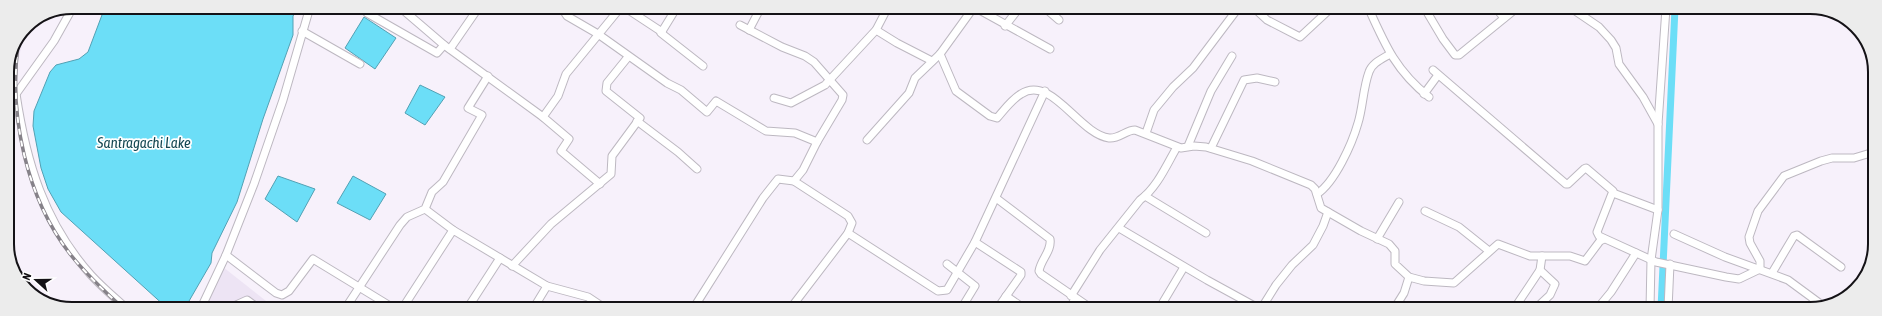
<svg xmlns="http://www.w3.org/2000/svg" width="1882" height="316" font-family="'Asap Condensed',sans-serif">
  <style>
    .built { fill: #ede4f4 }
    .water { fill: #6cdef7; stroke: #52a1b4 }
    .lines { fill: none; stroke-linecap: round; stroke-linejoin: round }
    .canal { stroke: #6cdef7; stroke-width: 7 }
    .minor-casing { stroke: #bdb8c1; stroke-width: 9 }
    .minor { stroke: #fff; stroke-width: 7 }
    .rail-casing { stroke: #868289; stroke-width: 3.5 }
    .rail { stroke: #fff; stroke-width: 2; stroke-dasharray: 6; stroke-linecap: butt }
    .labels { text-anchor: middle; stroke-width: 3.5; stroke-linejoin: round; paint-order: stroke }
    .water-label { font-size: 15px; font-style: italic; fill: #144752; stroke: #fff }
    .rim { fill: none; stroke: #141216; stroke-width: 2 }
  </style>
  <rect width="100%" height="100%" fill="#f7f1fb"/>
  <g class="built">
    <polygon points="29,25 23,41 7,102 7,71 26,26"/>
    <polygon points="223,267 275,308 206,308"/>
  </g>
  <g class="water">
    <polygon points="105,7 299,7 293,16 293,35 263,119 237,202 212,253 211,263 185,308 167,308 61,212 48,189 41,168 33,126 34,111 50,72 56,65 79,59 88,52"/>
    <polygon points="364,17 396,38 375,69 345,48"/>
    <polygon points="420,85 445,97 425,125 405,113"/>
    <polygon points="278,176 315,189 297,222 265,199"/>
    <polygon points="353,176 386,194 370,220 337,203"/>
    <polygon points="49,302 81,303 106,308 63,308"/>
  </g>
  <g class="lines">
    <polyline class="canal" points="1661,309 1675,8"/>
    <defs>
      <g id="minor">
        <polyline points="403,7 402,9 444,45 543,117 569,139 561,151 600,184"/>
        <polyline points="561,7 567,16 598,34 667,83 681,90 707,112 716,101 766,131 795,133 817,142"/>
        <polyline points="624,7 662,32"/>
        <polyline points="677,7 661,33 703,66"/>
        <polyline points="1044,7 1059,20"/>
        <polyline points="1253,7 1267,20 1300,37 1328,11 1325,7"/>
        <path d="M1368,7C1385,45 1396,71 1429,97"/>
        <polyline points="1424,7 1443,39 1455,55 1459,55 1518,7"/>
        <polyline points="1495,7 1504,18"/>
        <polyline points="1571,8 1599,27 1611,40 1616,48 1619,64 1643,97 1658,124"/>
        <polyline points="367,13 437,53 444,45"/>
        <polyline points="740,25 782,47 805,56 814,62 843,95 842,100 817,142 803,170 794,181"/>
        <polyline points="1005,26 1020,7"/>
        <polyline points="749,30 761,7"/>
        <polyline points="876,30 897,43 932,61"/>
        <polyline points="302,31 360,64"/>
        <polyline points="450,49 479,7"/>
        <path d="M940,54L956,91L990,116L997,118C1004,110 1012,99 1021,94C1051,74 1079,134 1109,138C1119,139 1126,130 1135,130L1181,148L1194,146L1206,147L1252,161L1311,185L1315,189L1321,208L1361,231L1389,244L1395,251V264L1409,277L1424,281L1454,283L1498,244L1530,256H1570L1585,261L1600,241L1604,239"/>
        <polyline points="1433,70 1566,184 1568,184 1584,169 1586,168 1613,191 1597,232 1599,236 1656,262 1726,277 1739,279 1760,269 1760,261 1750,243 1749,237 1758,211 1784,176 1821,161 1832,158 1854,158 1874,152"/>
        <path d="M16,94C26,161 44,223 91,275C102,287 114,297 126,308"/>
        <polyline points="1424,94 1438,75"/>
        <polyline points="774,98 791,103 825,85 876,30 888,7"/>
        <polyline points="7,113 16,94 54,41 73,7"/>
        <polyline points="543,117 558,96 566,74 621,7"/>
        <polyline points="637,121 678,152 697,169"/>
        <polyline points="1146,133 1154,110 1173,87 1193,68 1239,7"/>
        <polyline points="867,140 909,93 915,78 940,54 974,7 1050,49"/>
        <polyline points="1188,146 1211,91 1232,56"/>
        <polyline points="1211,148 1244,80 1257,78 1275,82"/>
        <polyline points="1613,193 1658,210"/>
        <path d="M1317,194C1335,182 1352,144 1358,123C1363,107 1363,88 1369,72C1372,63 1382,59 1390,54"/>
        <polyline points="1145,196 1206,233"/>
        <path d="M996,198L1050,239C1052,251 1041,259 1039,271L1041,274L1092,309"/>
        <polyline points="425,209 453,230"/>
        <polyline points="1425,211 1459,227 1489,251"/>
        <polyline points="1119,228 1207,280 1260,309"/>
        <polyline points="848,233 938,291 947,290 975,242 1045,91"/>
        <polyline points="1674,234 1725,257 1788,280 1822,305"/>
        <polyline points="1377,239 1399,202"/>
        <polyline points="975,242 1021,272 1021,275 997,309"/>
        <polyline points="226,255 276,293 282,295 289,291 313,259 395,309"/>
        <polyline points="947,264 975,286 961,309"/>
        <polyline points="512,266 551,224 611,174 612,156 640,118 606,91 607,83 628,57"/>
        <polyline points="1772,273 1794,236 1797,235 1841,267"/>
        <polyline points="1006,296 1025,309"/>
        <path d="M1071,296L1100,250L1140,200C1157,188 1167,164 1177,147"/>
        <polyline points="201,308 226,255 254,184 283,100 310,7"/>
        <polyline points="233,308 236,305 247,300 258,308"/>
        <polyline points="345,309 400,225 407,217 425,209 432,192 443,182 482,115 468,108 488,76"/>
        <polyline points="402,309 453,230 547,286 588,297 606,309"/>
        <polyline points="467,309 500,258"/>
        <polyline points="533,309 547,286"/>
        <polyline points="693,309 763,198 778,179 794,181 848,216 852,223 848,233 790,309"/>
        <polyline points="1069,309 1075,299"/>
        <polyline points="1159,309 1184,267"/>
        <polyline points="1261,309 1276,285 1292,265 1313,245 1323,226 1328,212"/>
        <polyline points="1394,309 1404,293 1409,277"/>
        <polyline points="1514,309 1540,270 1542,256"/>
        <polyline points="1535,309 1550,295 1555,284 1540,270"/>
        <polyline points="1597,309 1611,292 1636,253"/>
        <polyline points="1650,309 1651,260 1658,210 1658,124 1666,8"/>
        <polyline points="1668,309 1670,264"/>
      </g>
    </defs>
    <use href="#minor" class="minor-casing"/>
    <use href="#minor" class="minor"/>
    <defs>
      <path id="rail" d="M18,45C9,116 26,197 70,254C86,274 104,291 123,308"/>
    </defs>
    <use href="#rail" class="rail-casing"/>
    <use href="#rail" class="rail"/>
  </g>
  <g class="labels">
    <g class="water-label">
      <text x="144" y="148">Santragachi Lake</text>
    </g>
  </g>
  <path d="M0 0H1882V316H0ZM72 14H1810A58 58 0 0 1 1868 72V244A58 58 0 0 1 1810 302H72A58 58 0 0 1 14 244V72A58 58 0 0 1 72 14Z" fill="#ececec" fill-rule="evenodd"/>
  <path class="rim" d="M72 14H1810A58 58 0 0 1 1868 72V244A58 58 0 0 1 1810 302H72A58 58 0 0 1 14 244V72A58 58 0 0 1 72 14Z"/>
  <g transform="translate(36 280) rotate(291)" stroke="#ffffff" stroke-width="3" paint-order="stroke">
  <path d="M0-3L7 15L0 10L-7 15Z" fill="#141216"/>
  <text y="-6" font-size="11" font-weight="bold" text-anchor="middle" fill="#141216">N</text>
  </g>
</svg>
